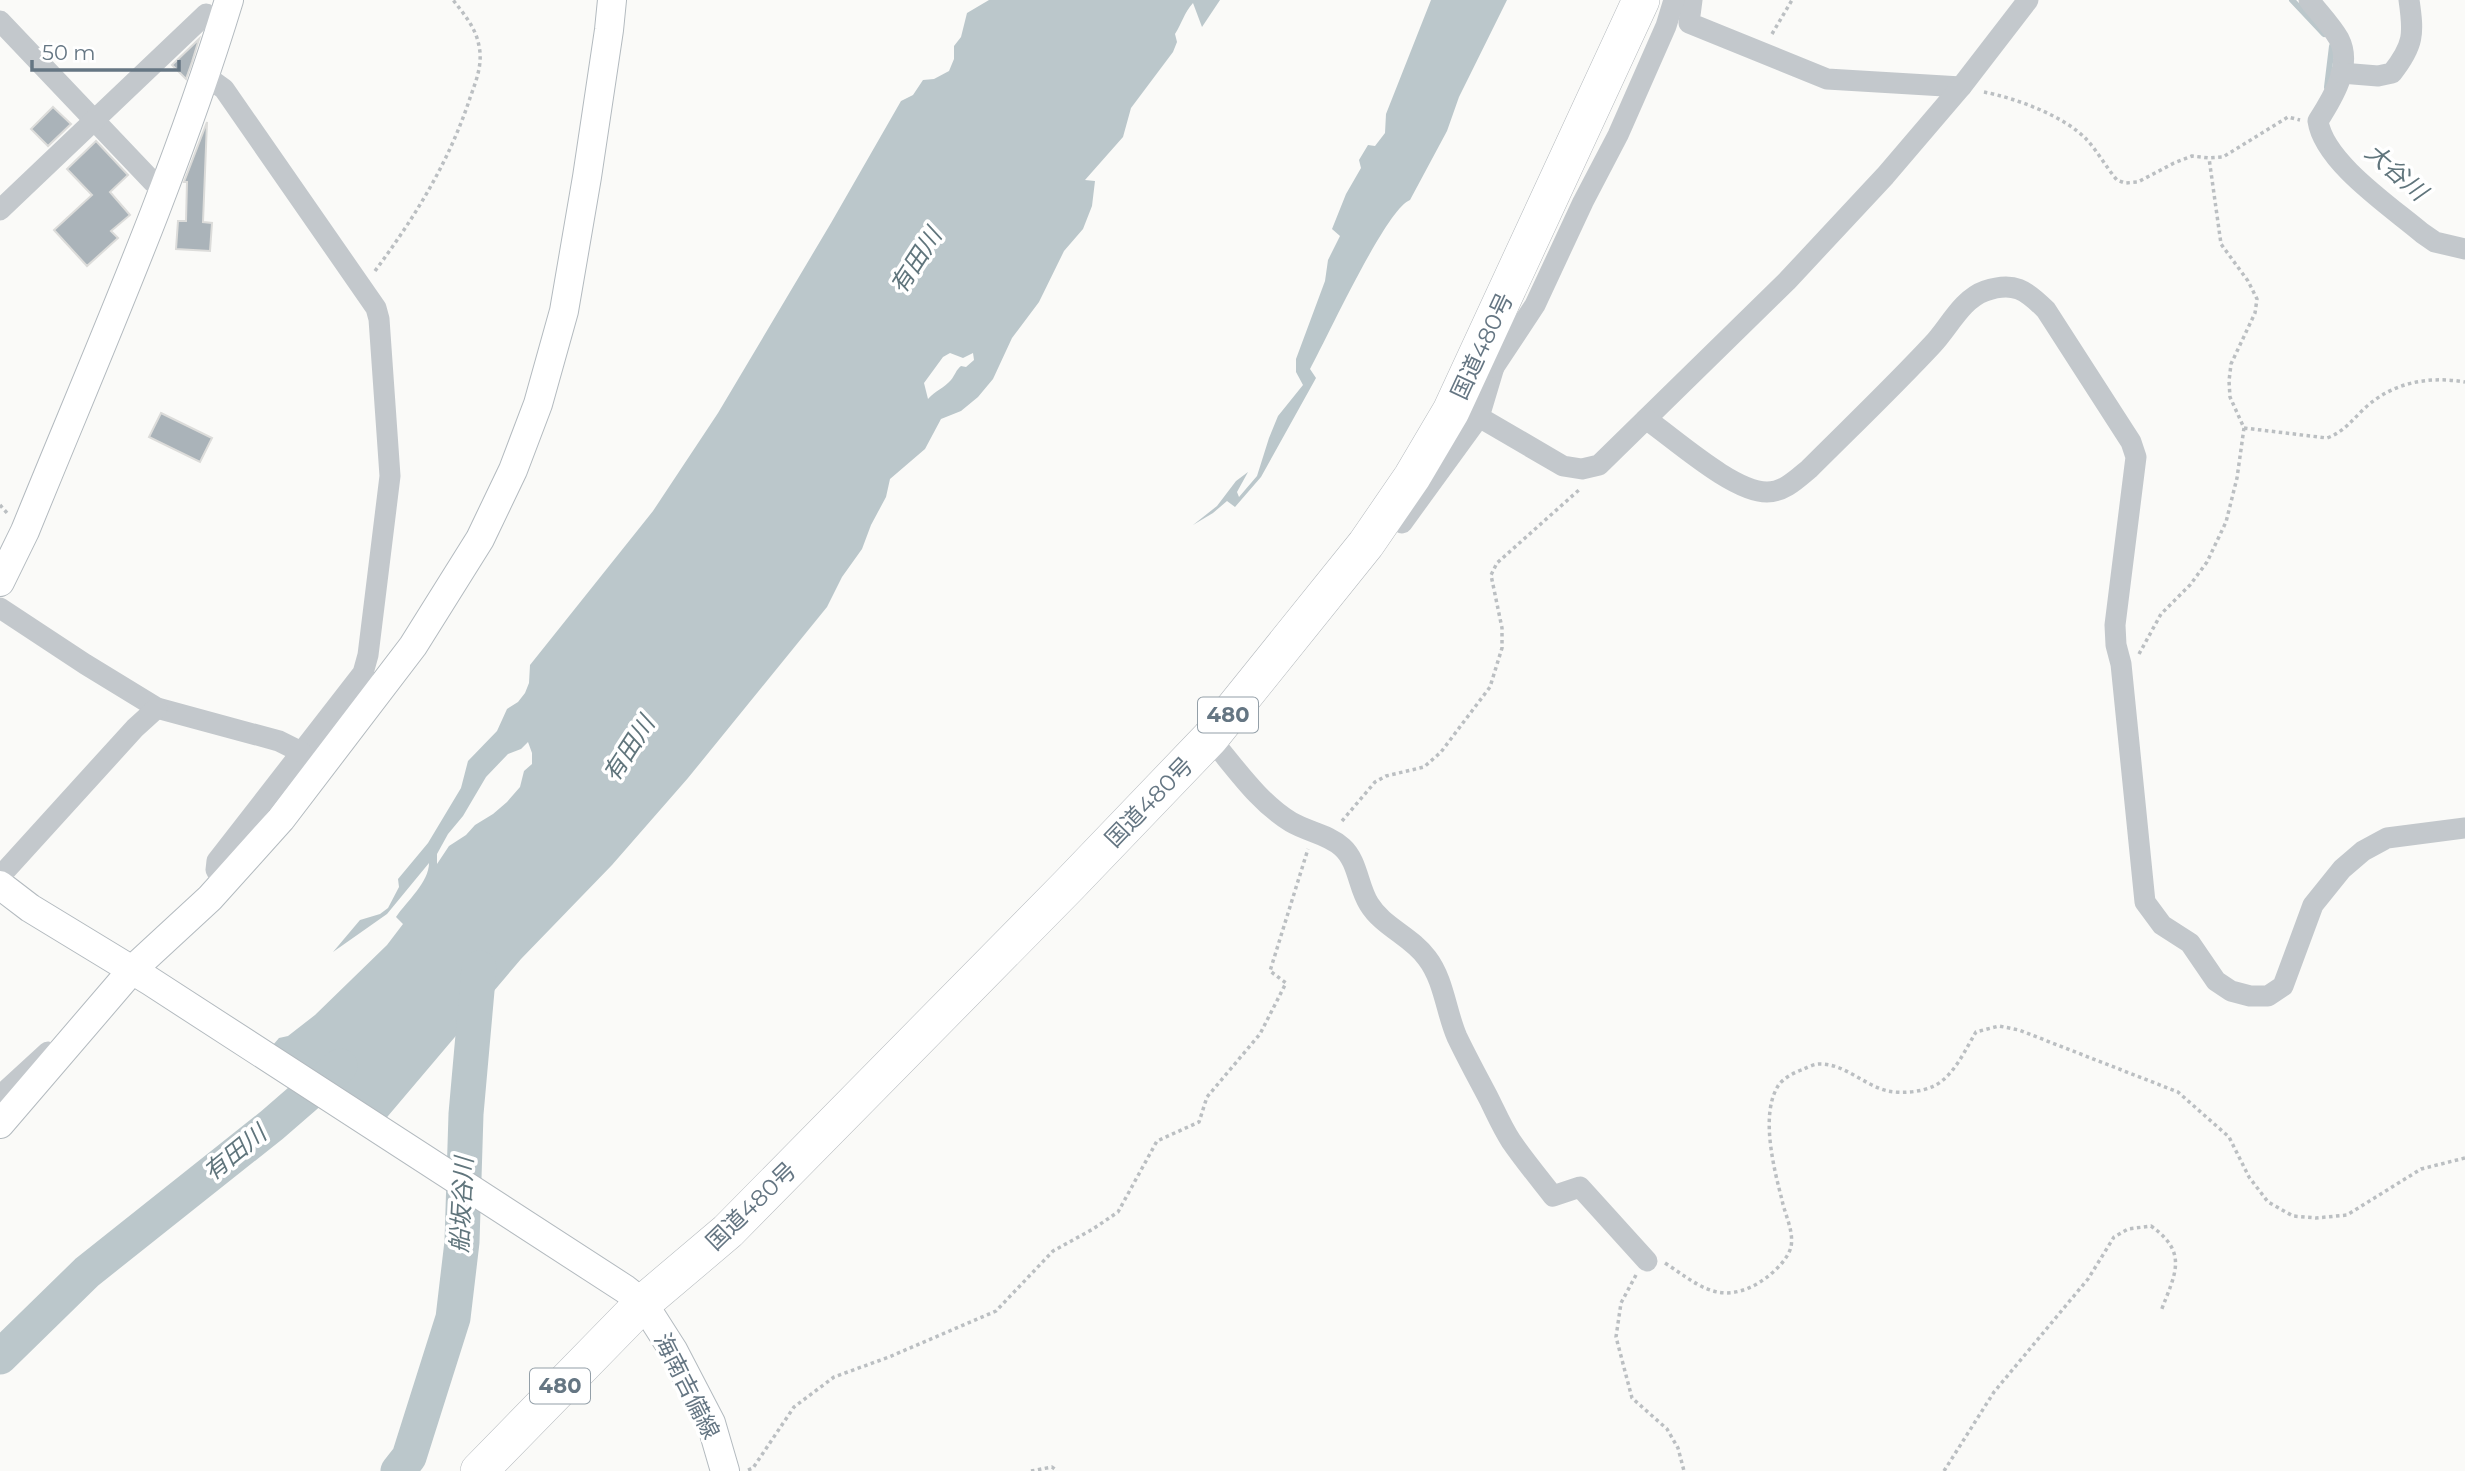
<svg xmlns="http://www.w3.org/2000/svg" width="2465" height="1471" font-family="Montserrat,'Noto Sans JP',sans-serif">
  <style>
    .water { fill: #bbc7cb; fill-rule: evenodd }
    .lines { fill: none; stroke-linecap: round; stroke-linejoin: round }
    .stream { stroke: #bbc7cb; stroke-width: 6 }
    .river { stroke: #bbc7cb; stroke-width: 35 }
    .building { fill: #aab3b9; stroke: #dcdcda; stroke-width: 2 }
    .secondary-casing { stroke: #b3babf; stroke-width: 30 }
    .highway-casing { stroke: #b4b9bd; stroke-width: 38 }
    .path { stroke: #bbbfc2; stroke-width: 3.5; stroke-dasharray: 3.5 3.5; stroke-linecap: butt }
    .street { stroke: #c3c8cc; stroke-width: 21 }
    .secondary { stroke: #fff; stroke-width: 28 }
    .highway { stroke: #fff; stroke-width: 37 }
    .labels { text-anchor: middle; stroke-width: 7; stroke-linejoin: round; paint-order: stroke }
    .shield { fill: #fff; stroke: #939fa8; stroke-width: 2 }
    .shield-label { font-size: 21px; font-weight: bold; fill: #657683 }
    .street-label { font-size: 23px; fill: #657683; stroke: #fff }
    .water-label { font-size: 24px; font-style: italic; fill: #60757c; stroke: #fff }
  </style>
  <rect width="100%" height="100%" fill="#fafaf8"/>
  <g class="water">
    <path d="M989,0H1220L1202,27L1193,3C1184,13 1182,23 1175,34L1177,42L1173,52L1131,108L1123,137L1085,180L1095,181L1092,206L1083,229L1064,251L1039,302L1012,338L993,379L978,397L961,411L941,419L925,449L890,479L886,497L871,525L862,549L842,577L827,607L688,778L612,865L521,959L377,1129L273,1045L279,1038L288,1036L315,1015L387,945L403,924L396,917C407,901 429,882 429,863L387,914L333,952L360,920L380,914L388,908L399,887L398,879L428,843L461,788L468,761L497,731L507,709L518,702L525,693L529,683L530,665L653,511L718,413L831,223L901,101L913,95L923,80L934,79L949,71L954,59V46L961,37L967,13ZM950,353L963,358L973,353L974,360L966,367L961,366C956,370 955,375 951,380C944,388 935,391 928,399L924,383L943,357ZM528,742L532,753V764L524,771L520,787L507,802L493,814L475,825L466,835L449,846L437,864V854L448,834L463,816L486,777L508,754L521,749Z"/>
    <path d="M1431,0H1507L1459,97L1447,131L1410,200C1386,209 1326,340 1310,369L1316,378L1261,477L1235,507L1227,501L1213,513L1193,525L1217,506L1236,481L1248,472L1237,492L1239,497L1257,476L1269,438L1278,416L1303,385L1296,372V359L1325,281L1328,260L1340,236L1332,229L1346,194L1361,168L1359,160L1368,145L1375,146L1385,133L1386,114Z"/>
  </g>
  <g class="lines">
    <g class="stream">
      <polyline points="2292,0 2324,34"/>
      <polyline points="2327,87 2332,46"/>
    </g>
    <g class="river">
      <polyline points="0,1357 87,1272 272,1125 340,1066"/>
      <polyline points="398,1471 409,1457 453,1318 462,1242 466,1114 479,968"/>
    </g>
  </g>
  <g class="building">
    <polygon points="199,39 192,62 186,79 172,65"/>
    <polygon points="53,107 71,124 48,146 31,129"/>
    <polygon points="207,122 203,222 212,223 210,251 176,249 178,221 186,221 187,182 184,182"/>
    <polygon points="96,141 128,175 110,192 130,215 111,231 118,238 87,266 54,230 92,195 67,169"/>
    <polygon points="161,413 212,438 200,462 149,437"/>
  </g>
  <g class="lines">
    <defs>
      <g id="secondary">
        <path d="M0,582L25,531C96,356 174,181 229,0"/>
        <polyline points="0,885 30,908 150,981 625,1289 643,1303 673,1350 711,1423 725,1471"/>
        <polyline points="0,1124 132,970 210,898 281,819 413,646 480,539 513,470 538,404 564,311 587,177 609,30 612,0"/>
      </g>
      <polyline id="highway" points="479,1471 643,1303 728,1231 1069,885 1210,738 1366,544 1412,477 1451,411 1641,0"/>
    </defs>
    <use href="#secondary" class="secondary-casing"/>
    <use href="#highway" class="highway-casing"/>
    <g class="path">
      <polyline points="1772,34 1792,0"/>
      <path d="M1984,92C2015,98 2065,116 2087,140C2098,152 2106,167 2117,180L2125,183L2138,182L2174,163L2192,156L2209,158L2223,157L2288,117L2300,120"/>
      <path d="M375,271C415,217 449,162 470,98C476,81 483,64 479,46C476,28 464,14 453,0"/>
      <path d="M2244,428L2327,438C2344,432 2353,419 2366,407C2394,382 2429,376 2465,382"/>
      <polyline points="0,505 8,514"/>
      <polyline points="2139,654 2161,614 2190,585 2207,562 2226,522 2237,478 2244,428 2230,397 2229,381 2231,364 2255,313 2257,299 2248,281 2221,244 2209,158"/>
      <polyline points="1342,821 1375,782 1386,776 1424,767 1441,752 1490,687 1502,648 1502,628 1491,575 1497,563 1580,489"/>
      <path d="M1665,1263C1696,1283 1717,1305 1755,1285C1768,1278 1787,1262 1791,1247C1794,1231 1785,1215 1782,1200C1774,1169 1760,1115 1778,1086C1783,1078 1795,1072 1804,1069C1808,1067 1814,1064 1819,1064C1844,1063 1865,1086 1888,1091C1902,1094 1921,1092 1934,1086C1954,1076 1965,1050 1976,1032L1999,1026L2019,1030L2178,1092L2229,1137L2249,1177L2268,1202L2293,1216L2316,1218L2347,1215L2421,1169L2465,1158"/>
      <polyline points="1636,1275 1621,1303 1616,1337 1632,1398 1667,1429 1678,1448 1684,1471"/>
      <polyline points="748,1470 753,1468 794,1407 834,1377 889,1357 996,1311 1053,1251 1093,1229 1118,1212 1157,1141 1199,1122 1207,1097 1260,1034 1286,983 1270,971 1308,849"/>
      <polyline points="1031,1471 1052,1467 1057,1471"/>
      <path d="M1944,1471L1994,1392L2088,1279L2114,1237L2128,1229L2151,1226C2189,1253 2175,1274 2161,1311"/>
    </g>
    <g class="street">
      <polyline points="1692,0 1689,23 1827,79 1961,87"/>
      <path d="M2309,0C2319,13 2331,25 2339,39C2353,66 2332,99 2318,121C2324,162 2390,206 2422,233L2435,242L2465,249"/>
      <polyline points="0,21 153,182 163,189"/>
      <path d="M2341,73L2378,76L2392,73C2414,45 2414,34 2409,0"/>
      <polyline points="206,76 224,89 376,308 379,319 390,476 368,655 363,673 217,861 216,870 225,881"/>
      <polyline points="0,210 206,14"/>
      <polyline points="1481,350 1494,367 1479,417 1563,466 1582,469 1599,465 1787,281 1885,176 1961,87 2028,0"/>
      <polyline points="1494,367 1535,305 1583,202 1618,135 1666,26 1674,0"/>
      <path d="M1646,419C1675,439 1733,492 1767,492C1784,492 1797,479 1809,469C1851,427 1893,387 1933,344C1949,327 1962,299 1985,291C2014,281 2026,290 2046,310L2131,442L2136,457L2115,625L2116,645L2121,664L2145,902L2162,925L2190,943L2216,981L2231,991L2250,996H2268L2283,986L2313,905L2342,869L2363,851L2387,838L2465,828"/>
      <polyline points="1402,523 1479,417"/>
      <polyline points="0,608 85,664 157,708 279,741 301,752"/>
      <path d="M1210,738C1235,767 1258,802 1291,822C1308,832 1328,834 1342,847C1358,861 1358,887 1369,904C1383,927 1411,936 1427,958C1444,980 1446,1012 1457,1037C1467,1058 1478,1078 1489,1099C1496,1113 1502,1127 1511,1141C1524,1160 1539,1178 1553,1196L1580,1187L1647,1261"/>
      <polyline points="5,871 135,728 157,708"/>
      <polyline points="0,1096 48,1052"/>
    </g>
    <use href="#secondary" class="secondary"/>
    <use href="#highway" class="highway"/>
  </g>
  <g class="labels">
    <g class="shield">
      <rect x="1198" y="697.5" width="60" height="35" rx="5"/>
      <rect x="530" y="1368.5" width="60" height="35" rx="5"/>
    </g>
    <g class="shield-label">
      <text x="1228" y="722">480</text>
      <text x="560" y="1393">480</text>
    </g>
    <g class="street-label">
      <text transform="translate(1482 346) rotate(-65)" y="8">国道480号</text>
      <text transform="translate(1149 802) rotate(-46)" y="8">国道480号</text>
      <text transform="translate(751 1206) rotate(-44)" y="8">国道480号</text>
      <text transform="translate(687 1386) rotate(63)" y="8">海南吉備線</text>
    </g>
    <g class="water-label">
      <text transform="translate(2396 172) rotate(41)" y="8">大谷川</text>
      <text transform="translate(916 261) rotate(-57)" y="8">有田川</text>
      <text transform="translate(629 749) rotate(-57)" y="8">有田川</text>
      <text transform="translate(235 1153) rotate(-39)" y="8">有田川</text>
      <text transform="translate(462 1205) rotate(-87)" y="8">船坂谷川</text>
    </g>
  </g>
  <path d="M32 60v10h147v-10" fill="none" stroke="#657683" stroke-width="3.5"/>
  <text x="42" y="60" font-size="21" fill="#657683" stroke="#ffffff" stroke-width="5" paint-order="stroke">50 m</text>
</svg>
